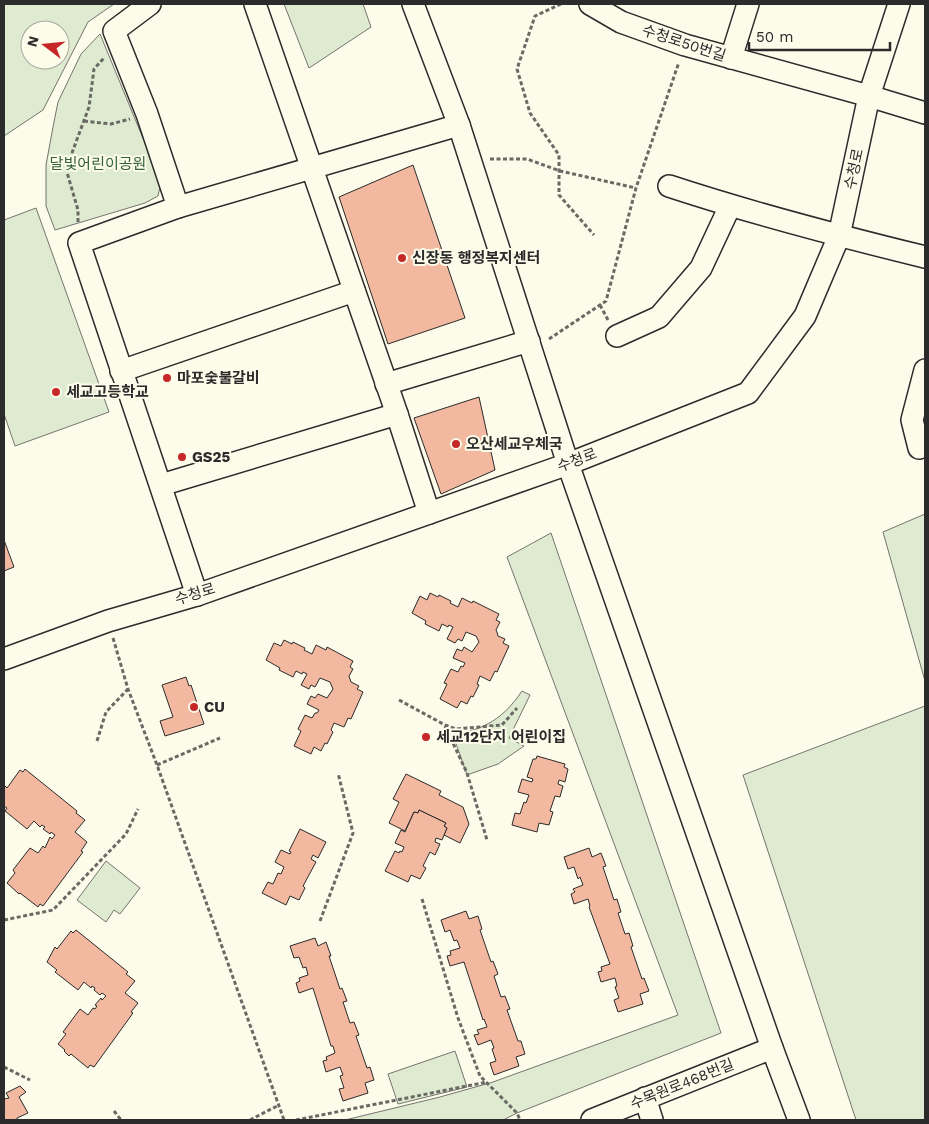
<svg xmlns="http://www.w3.org/2000/svg" width="929" height="1124" font-family="'Work Sans','Noto Sans KR',sans-serif">
  <style>
    .green { fill: #deebd1; stroke: #74746e; fill-rule: evenodd }
    .building { fill: #f2b8a0; stroke: #2b2b2b }
    .lines { fill: none; stroke-linecap: round; stroke-linejoin: round }
    .minor-casing { stroke: #2b2b2b; stroke-width: 24 }
    .path { stroke: #6a6964; stroke-width: 3; stroke-dasharray: 4 2.5; stroke-linecap: butt }
    .minor { stroke: #fdfbea; stroke-width: 21 }
    .poi-dot { fill: #c62828; stroke: #fdfbea; stroke-width: 2 }
    .labels { text-anchor: middle; stroke-width: 4; stroke-linejoin: round; paint-order: stroke }
    .street-label { font-size: 15px; fill: #2b2b2b; stroke: #fdfbea }
    .park-label { font-size: 15px; fill: #34623c; stroke: #fdfbea }
    .poi-label { font-size: 15px; font-weight: bold; fill: #2b2b2b; stroke: #fdfbea; text-anchor: start }
  </style>
  <rect width="100%" height="100%" fill="#fdfbea"/>
  <g class="green">
    <path d="M4,4H114L88,22L43,110L4,136ZM30,30H60V60H30Z"/>
    <polygon points="284,4 363,4 371,27 309,68"/>
    <polygon points="100,34 161,182 158,196 145,203 55,230 46,206 46,165 53,127 58,102 81,54"/>
    <polygon points="36,208 109,412 15,446 4,414 4,220"/>
    <polygon points="925,514 925,681 883,532"/>
    <polygon points="551,533 721,1033 517,1113 503,1120 345,1120 440,1097 493,1082 678,1015 507,557"/>
    <path d="M522,691L530,695L509,738L524,746L498,764L467,775L453,735C485,729 503,719 522,691Z"/>
    <polygon points="925,706 925,1120 856,1120 743,775"/>
    <polygon points="106,861 140,888 120,914 114,910 106,922 77,900"/>
    <polygon points="455,1051 467,1087 398,1104 388,1074"/>
  </g>
  <g class="building">
    <polygon points="413,165 465,318 388,344 339,197"/>
    <polygon points="479,397 495,470 441,494 414,418"/>
    <polygon points="4,540 14,567 4,571"/>
    <polygon points="430,593 438,597 439,595 451,601 450,603 458,607 462,598 472,603 473,601 499,614 496,620 500,622 496,630 497,632 498,636 505,639 503,643 509,646 497,672 495,671 490,681 480,676 477,684 479,685 473,697 471,696 467,704 461,701 457,708 440,699 447,684 444,683 451,669 458,672 461,666 463,667 465,663 453,658 457,649 462,651 464,647 472,652 479,642 476,636 466,632 462,641 458,639 455,643 447,639 453,627 449,625 448,627 442,624 439,631 425,624 426,621 412,613 420,596 427,600"/>
    <polygon points="284,640 292,644 293,642 305,648 304,650 312,654 316,645 326,650 327,647 353,661 350,667 353,669 349,676 351,682 359,686 357,689 363,692 351,719 348,718 344,727 334,723 331,730 333,732 327,744 325,743 321,751 314,747 311,754 294,746 301,731 298,729 305,715 312,718 315,713 317,713 319,710 307,704 311,696 315,698 318,694 327,698 333,689 330,682 320,678 315,687 311,685 309,689 301,685 307,674 303,672 302,674 296,671 293,677 279,670 280,668 266,660 274,643 281,646"/>
    <polygon points="186,677 189,686 191,685 204,724 165,736 160,721 173,717 162,685"/>
    <polygon points="537,756 565,764 564,767 568,769 565,782 559,780 558,784 563,786 560,797 555,796 550,811 553,812 549,825 539,823 537,832 512,825 515,813 520,814 524,802 526,803 529,795 518,792 522,779 532,782 533,779 527,777 533,759 536,759"/>
    <polygon points="25,769 77,811 76,813 85,820 75,832 87,842 81,851 83,852 43,906 40,904 38,907 20,893 19,894 7,883 15,873 13,870 30,848 38,853 43,846 45,848 50,837 52,839 55,835 51,832 50,834 43,829 45,827 42,825 40,827 34,821 27,829 5,811 7,808 4,806 4,788 5,786 7,788 20,770 23,772"/>
    <polygon points="406,774 441,791 439,795 463,807 469,824 460,843 444,835 447,828 444,826 446,823 419,810 418,813 414,812 405,831 389,823 399,802 393,799"/>
    <polygon points="419,810 446,823 444,826 447,828 442,840 436,838 435,842 440,844 435,855 430,852 423,866 426,868 420,879 411,875 408,882 385,871 395,851 399,853 400,851 402,852 404,847 395,843 401,830 405,832 414,812 418,813"/>
    <polygon points="300,829 326,842 318,858 313,855 311,859 316,862 303,886 305,888 299,900 290,896 286,905 262,893 268,882 273,884 278,873 281,874 284,867 275,862 281,850 290,854 291,852 289,851"/>
    <polygon points="589,848 592,857 601,853 606,866 603,867 614,900 617,899 621,912 618,913 625,934 629,933 633,946 631,947 642,979 644,978 649,991 640,994 643,1004 618,1012 614,1000 619,998 615,987 617,986 615,978 601,982 598,972 602,971 601,967 610,964 589,907 590,906 588,899 574,904 571,894 575,892 573,889 583,885 580,877 578,879 574,867 568,869 564,857"/>
    <polygon points="466,911 469,919 478,916 482,929 480,930 491,962 493,961 498,974 494,976 501,997 505,996 510,1009 507,1010 518,1041 521,1041 525,1054 516,1057 519,1066 494,1075 490,1063 496,1061 492,1049 494,1048 491,1040 478,1045 474,1035 479,1034 477,1030 487,1027 484,1019 483,1020 464,962 450,966 447,956 451,955 450,951 460,948 457,940 454,941 450,930 445,932 441,920"/>
    <polygon points="76,930 128,972 126,974 135,981 125,993 138,1003 131,1012 133,1013 94,1067 90,1065 88,1068 71,1054 69,1056 64,1051 65,1050 58,1044 66,1034 63,1032 80,1009 88,1015 93,1008 95,1009 97,1006 95,1005 101,998 102,1000 106,996 102,993 100,995 94,990 95,988 92,986 91,988 84,982 78,990 55,972 57,970 47,962 55,947 57,949 71,931 73,933"/>
    <polygon points="315,938 318,946 326,942 331,956 329,956 340,989 342,988 347,1001 343,1002 350,1023 354,1022 359,1035 356,1036 367,1068 370,1067 374,1080 365,1083 368,1093 343,1101 339,1089 344,1088 340,1076 343,1075 340,1067 326,1072 323,1061 327,1060 326,1057 335,1053 333,1046 331,1046 313,988 299,993 296,983 300,981 299,978 308,975 306,967 303,968 299,957 294,958 290,946"/>
    <polygon points="20,1086 26,1092 19,1097 28,1113 17,1118 17,1120 4,1120 4,1099 9,1098 6,1093"/>
  </g>
  <g class="lines">
    <defs>
      <g id="minor">
        <polyline points="150,4 114,31 147,114 178,207 79,243 197,595"/>
        <polyline points="255,4 397,414 429,513"/>
        <polyline points="413,4 459,125 568,464 772,1048 799,1120"/>
        <polyline points="590,4 621,22 685,45 869,96 925,113"/>
        <polyline points="731,58 748,4"/>
        <path d="M669,186C754,214 839,236 925,257"/>
        <polyline points="178,207 459,125"/>
        <polyline points="617,336 659,317 701,268 730,206"/>
        <polyline points="121,371 354,291"/>
        <polyline points="386,384 529,341"/>
        <polyline points="919,448 912,420 925,370"/>
        <polyline points="161,485 397,414"/>
        <polyline points="4,659 108,621 197,595 568,464 748,393 805,316 839,236 869,96 899,4"/>
        <polyline points="645,1098 652,1120"/>
        <polyline points="592,1120 772,1048"/>
      </g>
    </defs>
    <use href="#minor" class="minor-casing"/>
    <g class="path">
      <polyline points="561,4 535,16 517,69 530,113 559,155 559,195 594,235"/>
      <polyline points="84,121 111,124 130,119"/>
      <polyline points="490,159 527,159 560,171 636,188"/>
      <polyline points="78,222 78,210 66,169 89,107 94,69 104,58"/>
      <polyline points="600,305 608,320"/>
      <polyline points="549,339 606,301 636,188 679,62"/>
      <polyline points="113,638 128,689 157,765 284,1120"/>
      <polyline points="399,700 445,725 456,729 502,725 517,708"/>
      <polyline points="445,726 467,773 487,840"/>
      <polyline points="97,741 106,712 128,689"/>
      <polyline points="157,765 220,738"/>
      <polyline points="422,899 458,1018 480,1076 517,1113 520,1120"/>
      <polyline points="4,920 53,910 126,834 138,809"/>
      <polyline points="320,921 353,833 338,773"/>
      <polyline points="4,1067 30,1080"/>
      <polyline points="114,1111 121,1120"/>
      <polyline points="250,1120 279,1105"/>
      <polyline points="296,1120 487,1082"/>
    </g>
    <use href="#minor" class="minor"/>
  </g>
  <g class="poi-dot">
    <circle cx="402" cy="258" r="5"/>
    <circle cx="167" cy="378" r="5"/>
    <circle cx="56" cy="392" r="5"/>
    <circle cx="456" cy="444" r="5"/>
    <circle cx="182" cy="457" r="5"/>
    <circle cx="194" cy="707" r="5"/>
    <circle cx="426" cy="737" r="5"/>
  </g>
  <g class="labels">
    <g class="street-label">
      <text transform="translate(684 43) rotate(18)" y="5">수청로50번길</text>
      <text transform="translate(854 169) rotate(-78)" y="5">수청로</text>
      <text transform="translate(577 460) rotate(-21)" y="5">수청로</text>
      <text transform="translate(195 594) rotate(-17)" y="5">수청로</text>
      <text transform="translate(682 1084) rotate(-22)" y="5">수목원로468번길</text>
    </g>
    <g class="park-label">
      <text x="98" y="169">달빛어린이공원</text>
    </g>
    <g class="poi-label">
      <text x="412" y="263">신장동 행정복지센터</text>
      <text x="177" y="383">마포숯불갈비</text>
      <text x="66" y="397">세교고등학교</text>
      <text x="466" y="449">오산세교우체국</text>
      <text x="192" y="462">GS25</text>
      <text x="204" y="712">CU</text>
      <text x="436" y="742">세교12단지 어린이집</text>
    </g>
  </g>
  <rect width="929" height="1124" fill="none" stroke="#2b2b2b" stroke-width="10"/>
  <g transform="translate(45 45) rotate(286)"><circle r="24" fill="#fdfbea" stroke="#a9a89e"/>
  <path d="M0-4L9 19L0 12L-9 19Z" fill="#c62828"/>
  <text y="-8" font-size="14" font-weight="bold" text-anchor="middle" fill="#2b2b2b">N</text>
  </g>
  <path d="M749 42v8h141v-8" fill="none" stroke="#2b2b2b" stroke-width="2.5"/>
  <text x="756" y="42" font-size="15" fill="#2b2b2b" stroke="#fdfbea" stroke-width="4" paint-order="stroke">50 m</text>
</svg>
